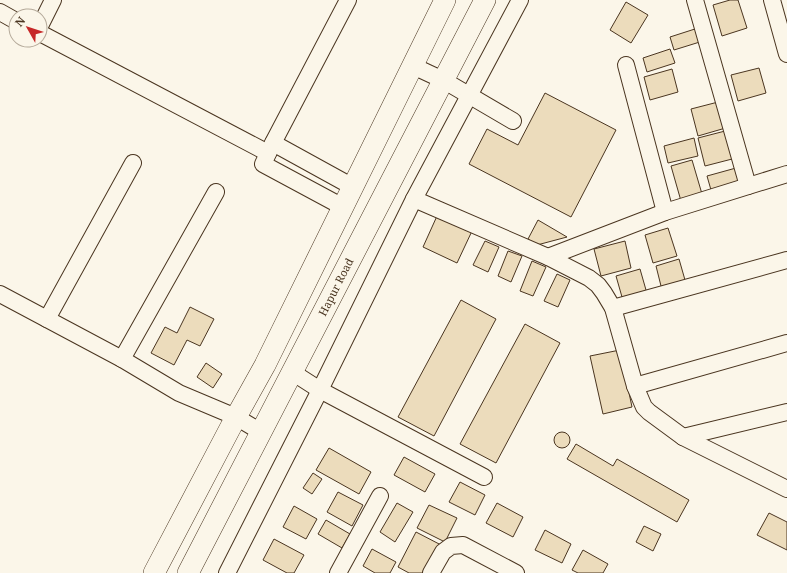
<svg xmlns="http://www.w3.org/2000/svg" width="787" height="573" font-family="'Noto Serif',serif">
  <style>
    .building { fill: #ecdcbc; stroke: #4a3520 }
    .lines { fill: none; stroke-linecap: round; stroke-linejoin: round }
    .minor-casing { stroke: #4a3520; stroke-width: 18 }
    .major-casing { stroke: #4a3520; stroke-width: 22 }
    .minor { stroke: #fbf6e9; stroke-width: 16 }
    .major { stroke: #fbf6e9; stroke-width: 21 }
    .labels { text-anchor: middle; stroke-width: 3; stroke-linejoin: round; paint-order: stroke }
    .street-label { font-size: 11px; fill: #4a3520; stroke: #fbf6e9 }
  </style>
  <rect width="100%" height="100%" fill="#fbf6e9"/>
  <g class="building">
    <polygon points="730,0 738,0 747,28 722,36 713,5"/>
    <polygon points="626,2 648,15 631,43 610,30"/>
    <polygon points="698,28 703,41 674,50 670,37"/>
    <polygon points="670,49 675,63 647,72 643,58"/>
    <polygon points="759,68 766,93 738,101 731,75"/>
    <polygon points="672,69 678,92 650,100 644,77"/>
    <polygon points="545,93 616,130 571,217 469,164 487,129 518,145"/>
    <polygon points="722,101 729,127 698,136 691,109"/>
    <polygon points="729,130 736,158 705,166 698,138"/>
    <polygon points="694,138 698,156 668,163 664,146"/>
    <polygon points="692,160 702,194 681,201 671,166"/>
    <polygon points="736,168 740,182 711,190 707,176"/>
    <polygon points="437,216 472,231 457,263 423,247"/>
    <polygon points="538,220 567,237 537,245 528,239"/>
    <polygon points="668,228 677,256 653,263 645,235"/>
    <polygon points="485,241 499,247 488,272 473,265"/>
    <polygon points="625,241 631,268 601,276 594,249"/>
    <polygon points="508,251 522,256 511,282 498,276"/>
    <polygon points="679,259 687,287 663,294 656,266"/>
    <polygon points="532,261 546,267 533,296 520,291"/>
    <polygon points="640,269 648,297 624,304 616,276"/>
    <polygon points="557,274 570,280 558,307 544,301"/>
    <polygon points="461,300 496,319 434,436 398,417"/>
    <polygon points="190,307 214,319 200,346 187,340 174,365 151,353 165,327 177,333"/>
    <polygon points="525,324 560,343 496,463 460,444"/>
    <polygon points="620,350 632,407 603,414 590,356"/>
    <polygon points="206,363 222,374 213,388 197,377"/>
    <circle cx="562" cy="440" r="8"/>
    <polygon points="576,444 613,466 617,459 689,500 677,522 567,459"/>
    <polygon points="329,448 371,472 359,494 316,470"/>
    <polygon points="404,457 435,474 425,492 394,475"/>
    <polygon points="313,473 322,479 312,494 303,488"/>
    <polygon points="460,482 485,495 475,515 449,502"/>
    <polygon points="338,492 363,505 352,526 327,512"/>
    <polygon points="397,503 413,512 395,542 380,532"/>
    <polygon points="497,503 523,517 513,537 486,523"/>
    <polygon points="429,505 457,518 445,542 417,528"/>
    <polygon points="294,506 317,519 306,539 283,527"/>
    <polygon points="769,513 787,522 787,550 757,535"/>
    <polygon points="326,520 350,534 342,548 318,534"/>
    <polygon points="644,526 661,534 653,551 636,542"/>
    <polygon points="545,530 571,544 562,563 535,550"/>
    <polygon points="416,532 443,546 429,573 409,573 398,567"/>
    <polygon points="274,539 304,555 294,573 287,573 263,560"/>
    <polygon points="372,549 396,562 390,573 375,573 363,566"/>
    <polygon points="583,550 608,564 603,573 578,573 572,570"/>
  </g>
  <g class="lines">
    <defs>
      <g id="minor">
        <polyline points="695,0 748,186"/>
        <polyline points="772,0 787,54"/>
        <polyline points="0,12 16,21"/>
        <polyline points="40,26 53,0"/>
        <polyline points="40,33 268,153"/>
        <polyline points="626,65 665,212"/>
        <polyline points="413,66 443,80 513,121"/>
        <polyline points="273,143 353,187"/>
        <polyline points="414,199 548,257 589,278 598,285 604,293 613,308 635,386 644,407 649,412 683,437 787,489"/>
        <polyline points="343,207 263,164 273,143 348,0"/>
        <polyline points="548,257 665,212 787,174"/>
        <polyline points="0,294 122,359 179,393 236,417 261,432"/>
        <polyline points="613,308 787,260"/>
        <polyline points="47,319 133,163"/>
        <polyline points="122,359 216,192"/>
        <polyline points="292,372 320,390 484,477"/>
        <polyline points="635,386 787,343"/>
        <polyline points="683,437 787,412"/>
        <polyline points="227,573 320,390 414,199 520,0"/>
        <polyline points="338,573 380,496"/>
        <polyline points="431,573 443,552 451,546 463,545 516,573"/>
      </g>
      <g id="major">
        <polyline points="154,573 236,417 265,365 445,0"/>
        <polyline points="188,573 485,0"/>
      </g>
    </defs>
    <use href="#minor" class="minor-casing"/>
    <use href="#major" class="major-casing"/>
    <use href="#minor" class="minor"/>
    <use href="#major" class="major"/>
  </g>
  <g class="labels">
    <g class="street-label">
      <text transform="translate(336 287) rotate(-63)" y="4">Hapur Road</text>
    </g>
  </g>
  <g transform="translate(28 28) rotate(309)"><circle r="19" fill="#fbf6e9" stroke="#b4a999"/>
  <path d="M0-3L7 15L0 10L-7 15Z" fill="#c62828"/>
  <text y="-6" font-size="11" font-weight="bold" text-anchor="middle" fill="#4a3520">N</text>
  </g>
</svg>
